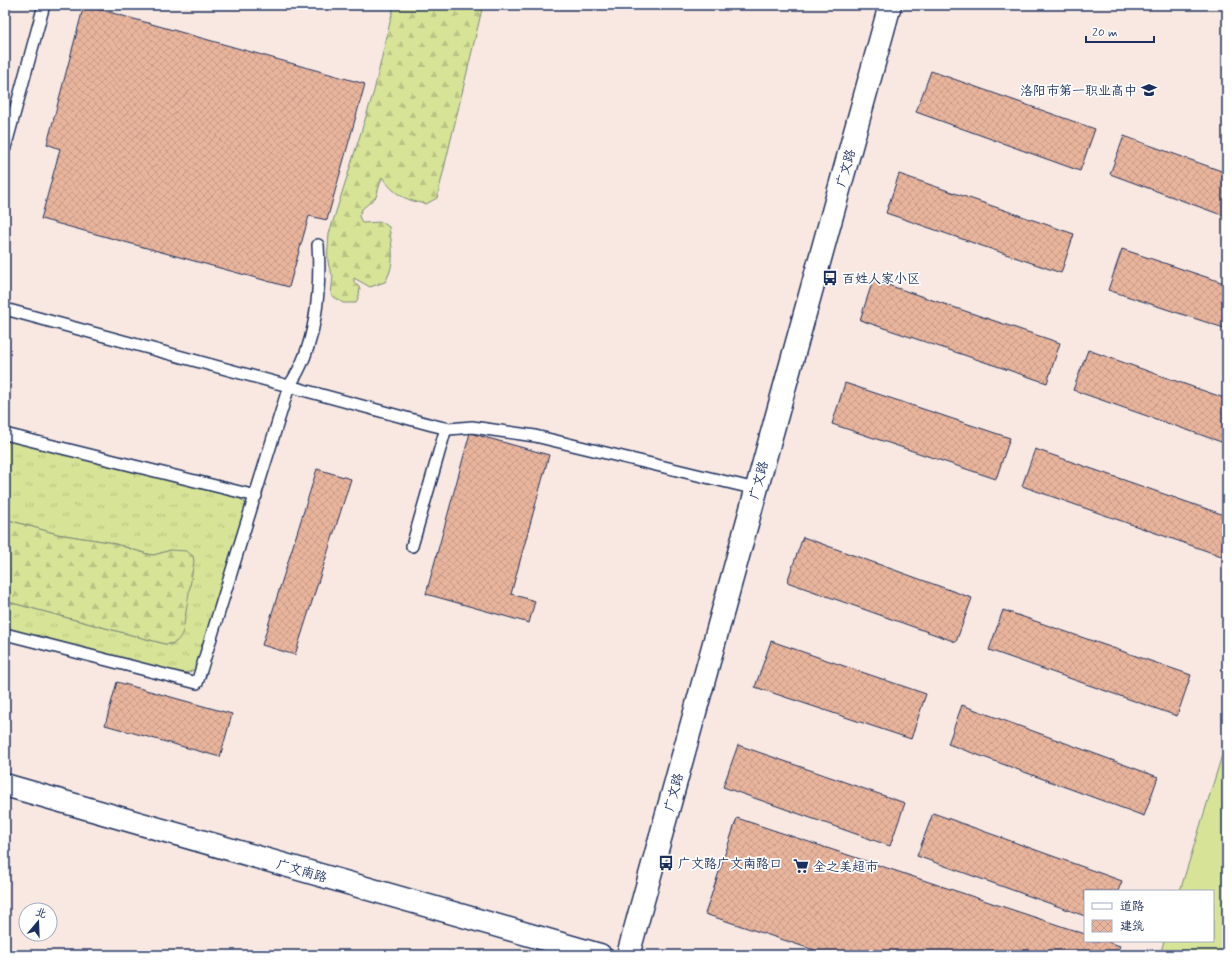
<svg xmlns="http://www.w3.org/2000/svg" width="1232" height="960" font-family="Mynerve,'LXGW WenKai TC',sans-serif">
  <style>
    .grass { fill: url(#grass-tufts); stroke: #79897a }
    .forest { fill: url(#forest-firs); stroke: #79897a }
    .pitch { fill: #d7e396; stroke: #79897a }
    .building { fill: url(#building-cross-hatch); stroke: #1b2f5e }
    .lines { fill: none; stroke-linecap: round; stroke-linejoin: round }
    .service-casing { stroke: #1b2f5e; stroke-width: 14 }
    .tertiary-casing { stroke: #1b2f5e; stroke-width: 25 }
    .service { stroke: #fff; stroke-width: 11 }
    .tertiary { stroke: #fff; stroke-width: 22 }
    .labels { text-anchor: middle; stroke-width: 3.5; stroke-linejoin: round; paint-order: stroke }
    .poi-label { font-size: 13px; fill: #1b2f5e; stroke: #fff; text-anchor: start }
    .street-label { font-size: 13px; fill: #1b2f5e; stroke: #fff }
  </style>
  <defs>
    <pattern id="grass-tufts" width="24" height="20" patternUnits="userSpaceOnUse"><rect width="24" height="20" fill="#d7e396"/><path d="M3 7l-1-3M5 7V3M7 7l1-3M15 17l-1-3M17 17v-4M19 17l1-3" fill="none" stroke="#b8c384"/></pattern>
    <pattern id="forest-firs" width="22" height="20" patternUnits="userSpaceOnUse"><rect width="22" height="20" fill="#d7e396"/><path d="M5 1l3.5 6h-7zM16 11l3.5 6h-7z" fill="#b8c384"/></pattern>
    <pattern id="building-cross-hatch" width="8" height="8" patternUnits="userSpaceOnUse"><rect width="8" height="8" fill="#e9b49c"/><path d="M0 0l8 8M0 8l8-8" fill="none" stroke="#c79b89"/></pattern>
  </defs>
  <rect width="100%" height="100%" fill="#f8e8e1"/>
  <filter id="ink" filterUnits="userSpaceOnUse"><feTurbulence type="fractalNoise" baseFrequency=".025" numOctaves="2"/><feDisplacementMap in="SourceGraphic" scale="8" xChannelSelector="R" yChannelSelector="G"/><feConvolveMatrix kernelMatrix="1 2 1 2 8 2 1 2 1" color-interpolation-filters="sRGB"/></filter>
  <g filter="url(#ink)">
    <polygon class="grass" points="5,438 233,496 244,501 247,507 196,668 190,672 181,673 5,628 5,601 165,644 174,644 171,550 154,555 147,554 109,542 57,534 5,519"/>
    <g class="forest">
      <path d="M394,5H483L437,198L426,204C404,200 394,194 382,177L376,197L362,209L359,216L362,223L382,222L389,227C392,247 396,264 385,282L370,287L354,278V282L360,288L359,295L356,303H343L331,295L333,276C325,263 328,249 329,234L374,91Z"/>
      <path d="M5,519L57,534L109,542L147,554L154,555L171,550L186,551L193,556L194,561L183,631C179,641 176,644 165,644L5,601Z"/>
    </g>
    <polygon class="pitch" points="1227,739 1227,955 1160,955 1164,941 1213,941 1213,891 1180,891"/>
    <g class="building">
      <polygon points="84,5 365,84 327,220 309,216 289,287 41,219 60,149 47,144"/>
      <polygon points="931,71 1095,129 1080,171 916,112"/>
      <polygon points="1124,136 1227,173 1227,217 1110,174"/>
      <polygon points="899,174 1074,234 1061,273 886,213"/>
      <polygon points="1122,249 1227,284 1227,329 1108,290"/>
      <polygon points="873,280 1060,343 1047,383 860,320"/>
      <polygon points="1088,350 1227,399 1227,444 1073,390"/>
      <polygon points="845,383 1010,438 996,479 832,424"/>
      <polygon points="470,433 549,455 511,594 535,601 529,623 426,594"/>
      <polygon points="1035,449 1227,516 1227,548 1224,557 1022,486"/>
      <polygon points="317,469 351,479 295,655 262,645"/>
      <polygon points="803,537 972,598 956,642 787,582"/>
      <polygon points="1003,610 1191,675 1177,716 989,650"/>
      <polygon points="771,641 926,694 911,739 755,687"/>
      <polygon points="117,682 232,714 220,757 105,725"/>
      <polygon points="962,705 1158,777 1144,816 948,744"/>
      <polygon points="738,745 905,803 890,846 723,787"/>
      <polygon points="933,813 1122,881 1118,891 1085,891 1085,916 917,856"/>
      <polygon points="737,818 1085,934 1085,941 1105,941 1120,946 1116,955 829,955 705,914"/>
    </g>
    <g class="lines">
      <defs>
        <g id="service">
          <polyline points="5,148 44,5"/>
          <polyline points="5,309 432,425 449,429 472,427 535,436 756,489"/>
          <polyline points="5,434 256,496"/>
          <polyline points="412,546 446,428"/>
          <path d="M5,634L197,683L289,386C316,348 321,291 318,245"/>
        </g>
        <g id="tertiary">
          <polyline points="5,785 600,955"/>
          <polyline points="628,955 890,5"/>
        </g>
      </defs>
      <use href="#service" class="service-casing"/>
      <use href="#tertiary" class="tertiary-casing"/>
      <use href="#service" class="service"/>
      <use href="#tertiary" class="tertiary"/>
    </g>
  </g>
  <defs>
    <symbol id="school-bare" viewBox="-9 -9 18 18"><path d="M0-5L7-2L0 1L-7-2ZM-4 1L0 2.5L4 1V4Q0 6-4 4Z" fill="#1b2f5e" stroke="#fff" stroke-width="2.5" paint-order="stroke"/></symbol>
    <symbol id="bus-bare" viewBox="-9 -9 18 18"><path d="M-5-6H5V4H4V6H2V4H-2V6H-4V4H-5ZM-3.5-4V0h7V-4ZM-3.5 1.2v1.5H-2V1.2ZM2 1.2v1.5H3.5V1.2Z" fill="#1b2f5e" stroke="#fff" stroke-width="2.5" paint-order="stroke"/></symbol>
    <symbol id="supermarket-bare" viewBox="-9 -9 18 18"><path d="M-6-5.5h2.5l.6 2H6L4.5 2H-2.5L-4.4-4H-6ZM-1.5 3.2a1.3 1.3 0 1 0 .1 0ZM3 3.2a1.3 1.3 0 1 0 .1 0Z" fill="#1b2f5e" stroke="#fff" stroke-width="2.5" paint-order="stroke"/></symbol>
  </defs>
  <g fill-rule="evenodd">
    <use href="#school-bare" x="1138" y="79" width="22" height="22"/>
    <use href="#bus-bare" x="819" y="267" width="22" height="22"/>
    <use href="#bus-bare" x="655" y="852" width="22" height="22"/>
    <use href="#supermarket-bare" x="790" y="855" width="22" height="22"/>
  </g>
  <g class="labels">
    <g class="poi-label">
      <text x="1137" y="95" text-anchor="end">洛阳市第一职业高中</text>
      <text x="842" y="283">百姓人家小区</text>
      <text x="678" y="868">广文路广文南路口</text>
      <text x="813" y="871">全之美超市</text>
    </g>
    <g class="street-label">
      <text transform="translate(845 168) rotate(-74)" y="5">广文路</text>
      <text transform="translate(758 480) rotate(-75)" y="5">广文路</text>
      <text transform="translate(673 792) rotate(-75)" y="5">广文路</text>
      <text transform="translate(302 870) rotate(16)" y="5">广文南路</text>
    </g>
  </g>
  <rect width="1232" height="960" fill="none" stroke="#fff" stroke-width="20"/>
  <rect x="10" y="10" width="1212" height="940" fill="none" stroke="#1b2f5e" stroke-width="1.5" filter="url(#ink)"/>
  <rect x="1084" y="890" width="130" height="52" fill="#ffffff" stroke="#a4acbf"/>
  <rect x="1092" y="903" width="20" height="6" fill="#ffffff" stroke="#a4acbf"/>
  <text x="1120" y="910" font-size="12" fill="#1b2f5e">道路</text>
  <rect x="1092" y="920" width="20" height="12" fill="url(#building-cross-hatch)" stroke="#a4acbf"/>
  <text x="1120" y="930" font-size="12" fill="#1b2f5e">建筑</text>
  <g transform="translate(38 922) rotate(19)"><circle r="19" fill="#ffffff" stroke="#a4acbf"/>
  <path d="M0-3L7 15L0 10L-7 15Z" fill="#1b2f5e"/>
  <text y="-6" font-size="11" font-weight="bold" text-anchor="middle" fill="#1b2f5e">北</text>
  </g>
  <path d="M1086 36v6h68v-6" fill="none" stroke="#1b2f5e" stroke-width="2"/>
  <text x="1092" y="36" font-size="12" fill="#1b2f5e" stroke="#ffffff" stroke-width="3" paint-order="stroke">20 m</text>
</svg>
